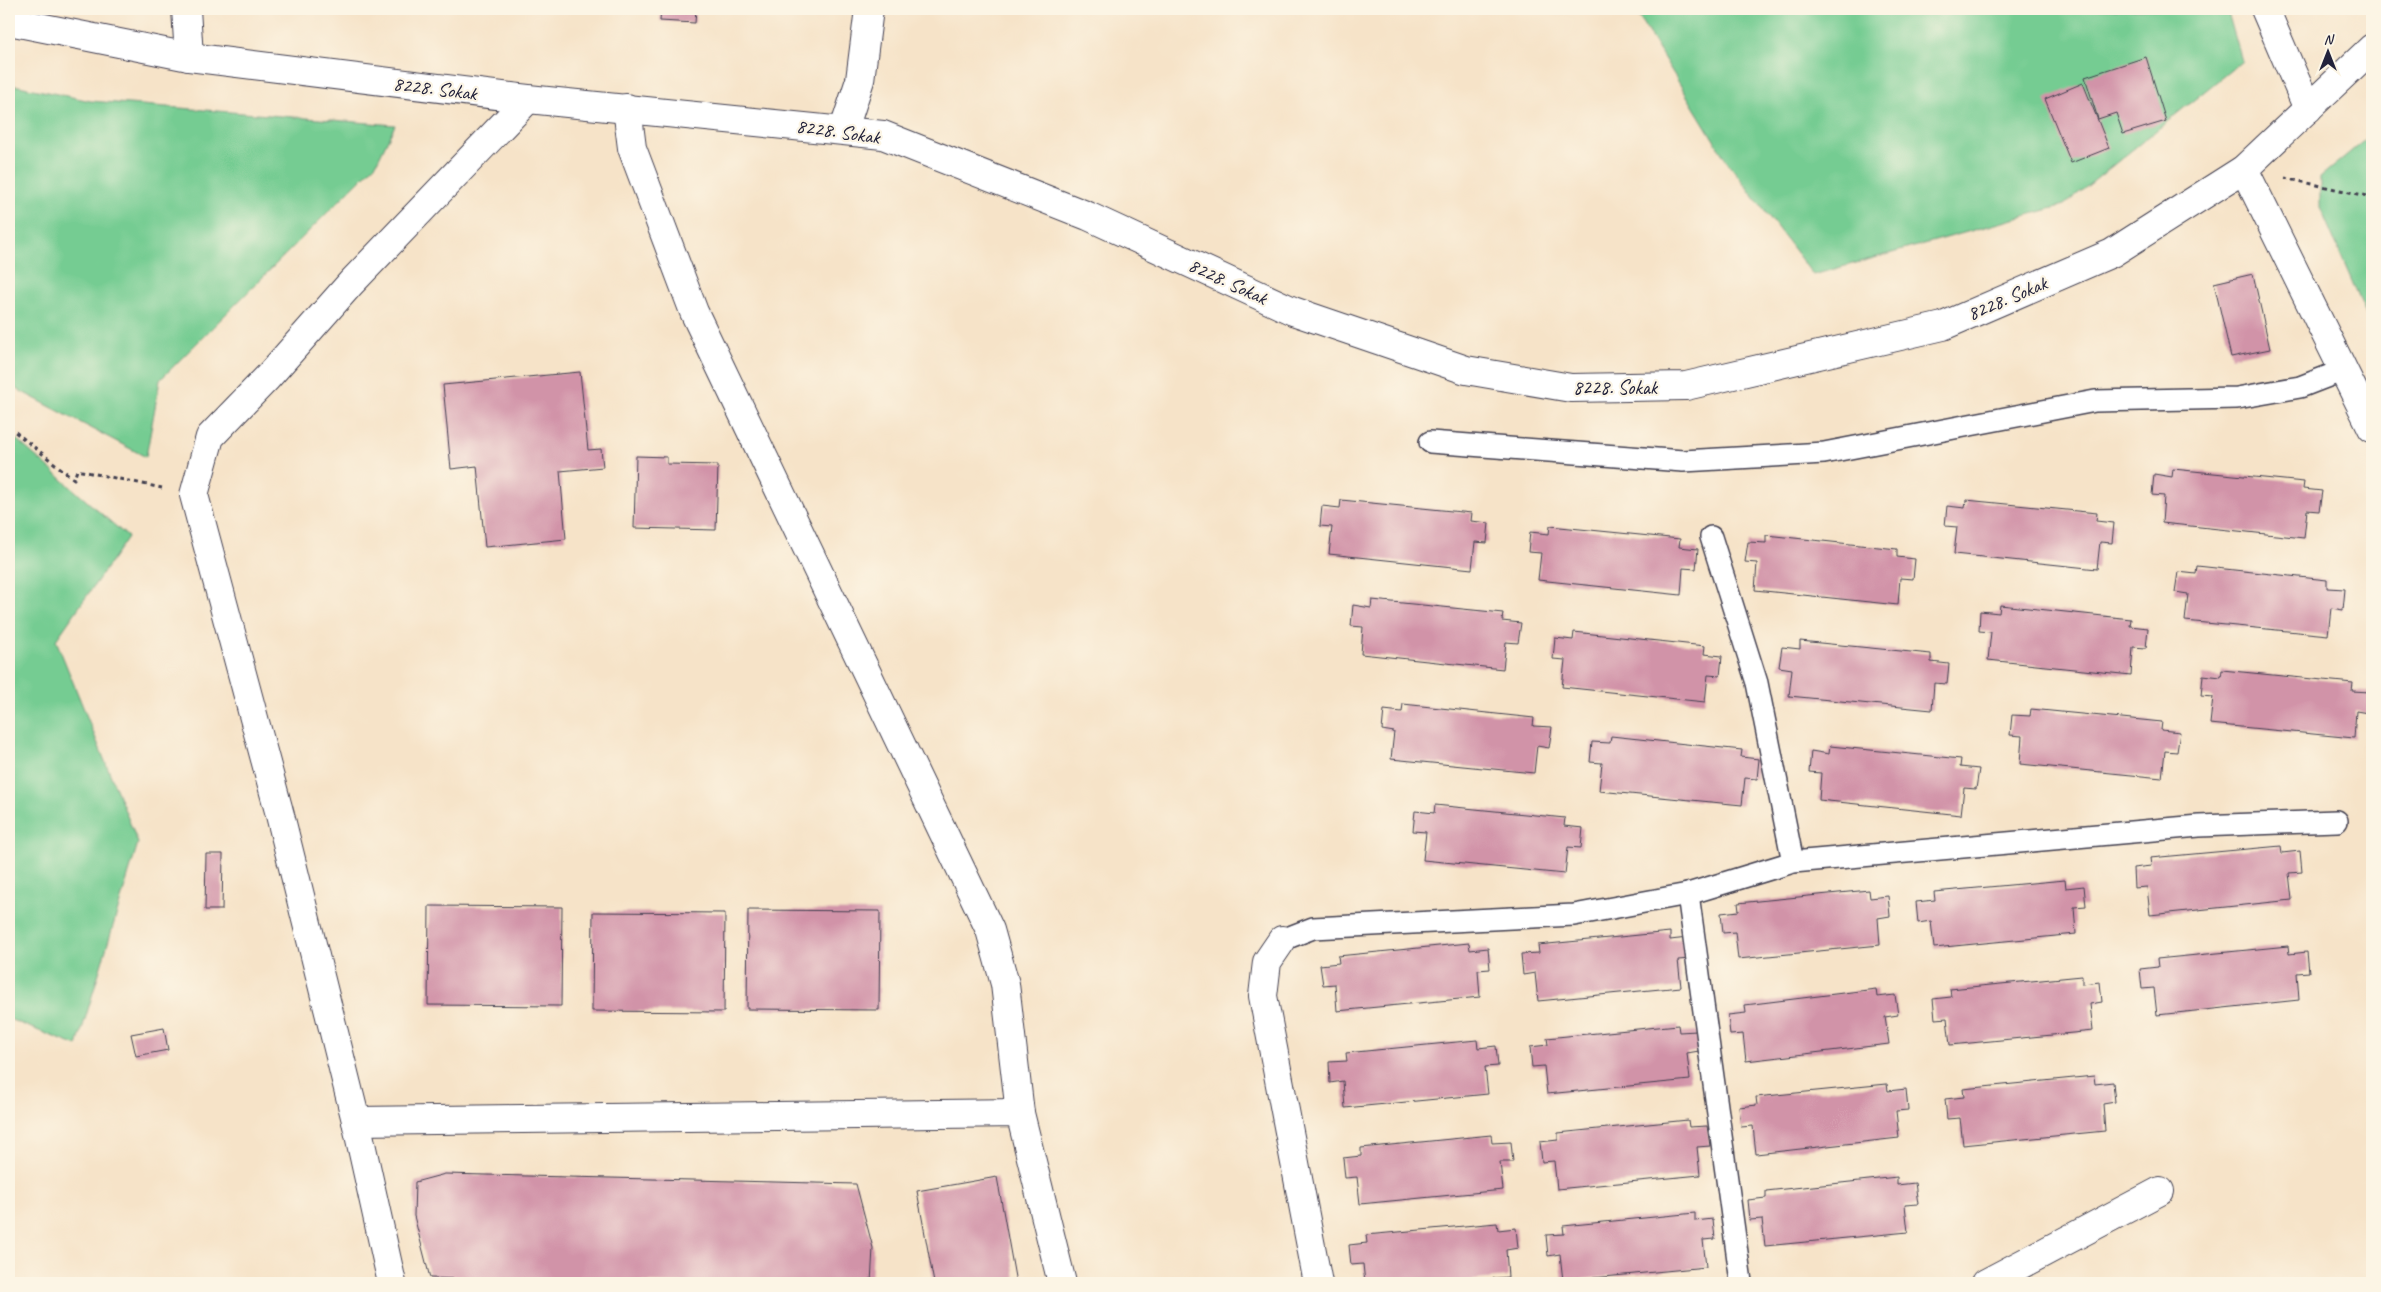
<svg xmlns="http://www.w3.org/2000/svg" width="2381" height="1292" font-family="Caveat,sans-serif">
  <style>
    .green { fill: #74cc92; stroke: #4b7766 }
    .building { fill: #d193a8 }
    .lines { fill: none; stroke-linecap: round; stroke-linejoin: round }
    .lane-casing { stroke: #423f50; stroke-width: 24 }
    .street-casing { stroke: #423f50; stroke-width: 30 }
    .path { stroke: #423f50; stroke-width: 3; stroke-dasharray: 4 4; stroke-linecap: butt }
    .lane { stroke: #fff; stroke-width: 21 }
    .street { stroke: #fff; stroke-width: 28 }
    .labels { text-anchor: middle; stroke-width: 4.5; stroke-linejoin: round; paint-order: stroke }
    .street-label { font-size: 20px; fill: #22223b; stroke: #fcf5e5 }
  </style>
  <rect width="100%" height="100%" fill="#fcf5e5"/>
  <filter id="ink" filterUnits="userSpaceOnUse"><feTurbulence type="fractalNoise" baseFrequency=".02" numOctaves="2"/><feDisplacementMap in="SourceGraphic" scale="10" xChannelSelector="R" yChannelSelector="G"/><feConvolveMatrix kernelMatrix="1 2 1 2 8 2 1 2 1" color-interpolation-filters="sRGB"/></filter>
  <filter id="wash" filterUnits="userSpaceOnUse"><feTurbulence type="fractalNoise" baseFrequency=".0096" numOctaves="4" result="noise"/><feDisplacementMap in="SourceGraphic" scale="20" xChannelSelector="R" yChannelSelector="G"/><feGaussianBlur stdDeviation="1.12" result="paint"/><feColorMatrix in="noise" values="0 0 0 0 0 0 0 0 0 0 0 0 0 0 0 0 0 1.4 0 .05"/><feComposite in="paint" operator="in"/></filter>
  <g filter="url(#wash)">
    <rect width="100%" height="100%" fill="#f6e3c8"/>
    <g class="green">
      <polygon points="1634,9 2227,9 2242,61 2064,205 1813,275 1726,160"/>
      <polygon points="9,84 91,101 395,125 376,164 160,380 146,457 9,385"/>
      <polygon points="2372,134 2372,328 2320,207 2320,177"/>
      <polygon points="9,433 128,537 56,640 138,843 77,1046 9,1019"/>
    </g>
    <g id="blocks">
      <g class="building">
        <polygon points="661,9 696,9 695,23 660,21"/>
        <polygon points="2146,57 2166,121 2123,134 2116,113 2098,119 2085,77"/>
        <polygon points="2083,83 2109,148 2071,163 2045,99"/>
        <polygon points="2253,274 2270,349 2231,357 2214,283"/>
        <polygon points="580,372 588,450 601,449 603,467 560,471 566,539 485,547 477,466 451,469 443,385"/>
        <polygon points="636,456 667,457 667,464 718,465 716,530 634,528"/>
        <polygon points="2173,469 2304,482 2303,489 2322,491 2319,511 2307,510 2304,538 2162,523 2164,496 2152,495 2154,474 2172,477"/>
        <polygon points="1341,500 1472,513 1471,521 1489,523 1487,543 1475,542 1472,569 1329,554 1332,527 1320,526 1322,506 1340,508"/>
        <polygon points="1966,500 2097,513 2096,521 2114,523 2112,543 2100,542 2097,569 1954,554 1957,527 1945,526 1947,506 1965,508"/>
        <polygon points="1550,526 1680,539 1679,547 1698,549 1696,569 1683,568 1681,595 1538,580 1541,553 1528,552 1530,532 1549,534"/>
        <polygon points="1766,535 1897,549 1897,557 1915,559 1913,579 1900,578 1898,605 1755,590 1757,563 1745,562 1748,542 1766,543"/>
        <polygon points="2197,566 2327,580 2327,588 2345,589 2343,610 2331,608 2328,635 2185,621 2188,594 2175,592 2178,572 2196,574"/>
        <polygon points="1372,600 1503,613 1502,621 1521,623 1518,643 1506,642 1503,669 1361,654 1363,627 1351,626 1353,605 1371,608"/>
        <polygon points="2000,605 2131,619 2130,626 2148,628 2146,648 2133,647 2131,675 1988,660 1991,632 1979,631 1980,611 1999,613"/>
        <polygon points="1574,632 1705,646 1704,654 1722,656 1720,676 1708,675 1705,702 1562,687 1565,660 1553,659 1555,638 1573,640"/>
        <polygon points="1800,641 1931,654 1931,662 1949,664 1947,684 1934,683 1932,710 1789,696 1792,669 1779,667 1782,647 1800,649"/>
        <polygon points="2222,670 2353,683 2352,691 2370,692 2368,713 2356,711 2354,738 2210,724 2213,697 2201,696 2203,675 2221,677"/>
        <polygon points="1403,704 1534,718 1533,726 1552,727 1549,748 1537,746 1534,773 1391,759 1394,732 1382,730 1384,710 1402,712"/>
        <polygon points="2031,709 2162,722 2161,730 2180,732 2177,752 2165,751 2162,778 2020,764 2022,736 2010,735 2012,715 2030,716"/>
        <polygon points="1611,736 1742,750 1741,757 1759,759 1757,779 1745,778 1742,805 1599,791 1602,763 1590,762 1592,742 1610,743"/>
        <polygon points="1830,746 1961,759 1960,767 1979,769 1976,789 1964,788 1961,815 1819,800 1821,773 1809,772 1811,751 1829,754"/>
        <polygon points="1435,805 1565,818 1564,826 1583,828 1581,848 1568,847 1565,874 1423,860 1426,832 1413,831 1415,811 1434,813"/>
        <polygon points="2281,846 2282,853 2300,851 2302,872 2289,873 2292,900 2150,915 2147,887 2134,888 2133,868 2151,866 2150,858"/>
        <polygon points="206,854 223,854 222,910 205,910"/>
        <polygon points="2065,880 2066,888 2084,886 2086,906 2074,907 2076,934 1934,948 1931,921 1918,923 1916,902 1935,900 1934,892"/>
        <polygon points="1869,890 1870,898 1888,896 1890,916 1878,918 1880,945 1738,959 1735,932 1723,933 1721,913 1739,911 1738,903"/>
        <polygon points="429,906 562,907 561,1006 428,1005"/>
        <polygon points="748,910 880,911 879,1010 747,1009"/>
        <polygon points="593,912 725,913 724,1012 592,1011"/>
        <polygon points="1670,932 1670,940 1688,938 1690,959 1678,960 1681,987 1538,1001 1535,973 1523,975 1521,954 1539,953 1538,945"/>
        <polygon points="1469,943 1470,950 1488,948 1490,969 1478,970 1480,997 1337,1011 1335,984 1323,985 1320,965 1339,963 1338,956"/>
        <polygon points="2288,946 2289,954 2307,952 2309,972 2297,973 2299,1000 2157,1015 2154,988 2142,989 2140,969 2158,967 2157,959"/>
        <polygon points="2082,976 2082,984 2100,982 2102,1002 2090,1004 2093,1031 1950,1045 1947,1018 1935,1019 1933,999 1951,997 1950,989"/>
        <polygon points="1876,989 1877,997 1895,995 1898,1015 1885,1017 1889,1044 1746,1061 1743,1034 1730,1035 1728,1015 1746,1013 1745,1005"/>
        <polygon points="1678,1025 1679,1032 1697,1031 1699,1051 1687,1053 1690,1080 1547,1094 1544,1066 1532,1067 1530,1047 1548,1045 1547,1038"/>
        <polygon points="164,1028 168,1050 136,1056 131,1034"/>
        <polygon points="1477,1040 1478,1048 1496,1046 1498,1066 1485,1067 1488,1094 1345,1108 1343,1081 1330,1083 1329,1062 1347,1061 1346,1053"/>
        <polygon points="2094,1076 2095,1084 2113,1082 2115,1102 2103,1104 2105,1131 1963,1145 1960,1118 1947,1119 1945,1099 1964,1097 1963,1089"/>
        <polygon points="1887,1084 1888,1091 1906,1089 1908,1110 1896,1111 1899,1138 1756,1154 1753,1126 1741,1127 1739,1107 1757,1105 1756,1097"/>
        <polygon points="1688,1120 1689,1127 1707,1126 1710,1146 1697,1147 1700,1175 1557,1189 1554,1161 1542,1162 1540,1142 1558,1140 1558,1133"/>
        <polygon points="1491,1135 1492,1143 1511,1142 1513,1162 1500,1162 1503,1190 1360,1204 1357,1177 1345,1178 1343,1158 1361,1156 1361,1148"/>
        <polygon points="445,1174 856,1184 873,1248 871,1283 669,1283 592,1280 580,1283 529,1283 529,1281 430,1278 414,1216 415,1182"/>
        <polygon points="997,1177 1016,1283 934,1283 917,1191"/>
        <polygon points="1897,1177 1897,1185 1915,1183 1918,1204 1905,1205 1908,1232 1765,1246 1762,1219 1750,1220 1748,1200 1766,1198 1766,1191"/>
        <polygon points="1695,1213 1695,1221 1713,1219 1715,1239 1703,1240 1706,1267 1563,1281 1560,1254 1548,1256 1546,1235 1564,1234 1563,1226"/>
        <polygon points="1497,1223 1498,1230 1516,1228 1518,1248 1506,1250 1508,1277 1444,1283 1365,1283 1363,1264 1351,1265 1349,1245 1367,1243 1366,1235"/>
      </g>
    </g>
  </g>
  <g filter="url(#ink)">
    <use href="#blocks" fill-opacity="0" stroke="#423f50" stroke-width="1"/>
    <g class="lines">
      <defs>
        <g id="lane">
          <polyline points="1430,442 1683,461 1824,453 2095,401 2237,398 2300,387 2344,370"/>
          <polyline points="1711,537 1757,683 1793,862"/>
          <polyline points="1688,894 1741,1282"/>
          <polyline points="1282,940 1313,928 1574,915 1688,894 1793,862 2199,826 2337,821"/>
        </g>
        <g id="street">
          <polyline points="186,9 189,57"/>
          <polyline points="2265,9 2308,109"/>
          <polyline points="9,21 189,57 528,99 883,135 1088,216 1293,311 1466,370 1571,388 1686,386 1943,326 2112,253 2244,169 2372,48"/>
          <polyline points="627,108 632,148 694,312 990,930 1005,984 1020,1113"/>
          <polyline points="844,129 860,80 869,9"/>
          <polyline points="2244,169 2372,428"/>
          <polyline points="1282,940 1267,962 1263,996 1318,1283"/>
          <polyline points="356,1121 1020,1113 1062,1283"/>
          <polyline points="392,1283 356,1121 280,815 194,495 210,437 267,378 351,283 528,99"/>
          <polyline points="1986,1283 2160,1191"/>
        </g>
      </defs>
      <use href="#lane" class="lane-casing"/>
      <use href="#street" class="street-casing"/>
      <g class="path">
        <polyline points="2285,178 2372,197"/>
        <polyline points="9,427 74,479 77,470 162,488"/>
      </g>
      <use href="#lane" class="lane"/>
      <use href="#street" class="street"/>
    </g>
  </g>
  <g class="labels">
    <g class="street-label">
      <text transform="translate(435 88) rotate(7)" y="7">8228. Sokak</text>
      <text transform="translate(838 131) rotate(8)" y="7">8228. Sokak</text>
      <text transform="translate(1228 281) rotate(25)" y="7">8228. Sokak</text>
      <text transform="translate(2007 298) rotate(-23)" y="7">8228. Sokak</text>
      <text x="1615" y="394">8228. Sokak</text>
    </g>
  </g>
  <rect width="2381" height="1292" fill="none" stroke="#fcf5e5" stroke-width="30"/>
  <g transform="translate(2328 52)" stroke="#fcf5e5" stroke-width="4" paint-order="stroke">
  <path d="M0-4L9 19L0 12L-9 19Z" fill="#22223b"/>
  <text y="-8" font-size="14" font-weight="bold" text-anchor="middle" fill="#22223b">N</text>
  </g>
</svg>
